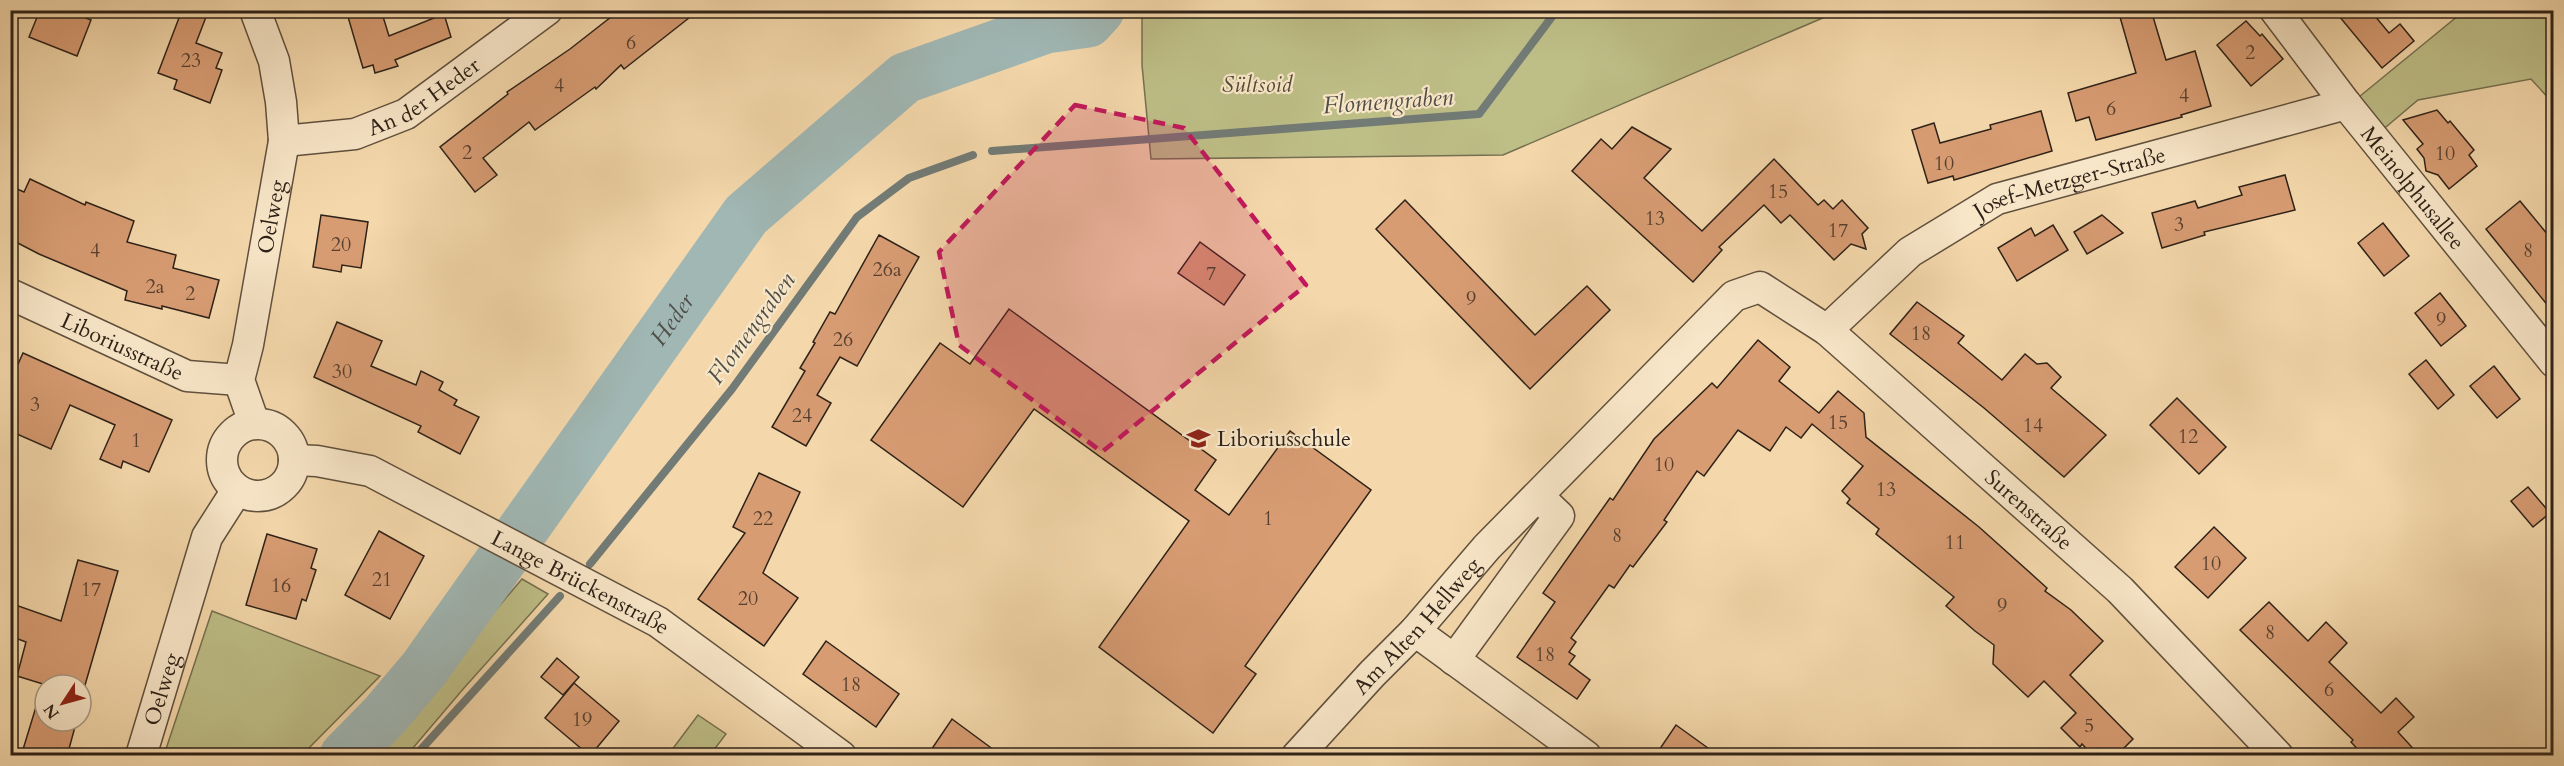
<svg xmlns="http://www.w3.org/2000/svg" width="2564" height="766" font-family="Cardo,serif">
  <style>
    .green { fill: #bebe87; stroke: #767050; stroke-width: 1.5 }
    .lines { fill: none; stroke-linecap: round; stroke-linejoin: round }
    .stream { stroke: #727b76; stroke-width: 8 }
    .river { stroke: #a0b7b4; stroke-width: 51 }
    .building { fill: #d89c73; stroke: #2e2218; stroke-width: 1.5 }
    .minor-casing { stroke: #60503d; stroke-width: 33 }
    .minor { stroke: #f8e6c8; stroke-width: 30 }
    .marked { fill: #c2185b; fill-opacity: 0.2; stroke: #c2185b; stroke-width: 4.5; stroke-dasharray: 12 8; stroke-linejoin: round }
    .labels { text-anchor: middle; stroke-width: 4.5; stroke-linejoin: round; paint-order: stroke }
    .number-label { font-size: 20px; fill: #58402f }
    .park-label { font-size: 22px; font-style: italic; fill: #524934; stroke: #f8e6c8 }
    .street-label { font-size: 22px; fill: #2e2218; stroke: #f8e6c8 }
    .poi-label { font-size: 22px; fill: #2e2218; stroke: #f8e6c8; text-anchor: start }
    .water-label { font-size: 24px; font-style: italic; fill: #504f47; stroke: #f8e6c8 }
  </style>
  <rect width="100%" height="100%" fill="#f4d8ab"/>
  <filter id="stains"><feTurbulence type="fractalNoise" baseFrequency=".00333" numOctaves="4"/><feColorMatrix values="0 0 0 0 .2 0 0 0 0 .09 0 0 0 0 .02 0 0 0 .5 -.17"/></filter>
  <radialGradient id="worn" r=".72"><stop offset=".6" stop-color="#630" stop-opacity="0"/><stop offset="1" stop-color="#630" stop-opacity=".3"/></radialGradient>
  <g class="green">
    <polygon points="1142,11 1142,10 1839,11 1503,155 1151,159 1142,65"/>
    <polygon points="2464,11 2553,11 2553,103 2531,79 2418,100 2380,132 2354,101"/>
    <polygon points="522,579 548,594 464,688 407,755 372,755 441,681 450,664"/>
    <polygon points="212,611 380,676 302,755 164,755"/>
    <polygon points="698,715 726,734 710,755 668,755"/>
  </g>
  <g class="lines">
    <g class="stream">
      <polyline points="992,151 1479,114 1557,10"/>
      <polyline points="590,564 732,389 857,217 909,178 973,155"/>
      <polyline points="415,756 560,596"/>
    </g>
    <path class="river" id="s1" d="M345,756L385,715L424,669L746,215L905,78L1046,28L1088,22L1099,10"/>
  </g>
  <g class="building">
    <polygon points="40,10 66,10 91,20 77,56 29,37"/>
    <polygon points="182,10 189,10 206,17 196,43 222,53 216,68 222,70 210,103 174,89 177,80 158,73"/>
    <polygon points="346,10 381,10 389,36 444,14 451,37 395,60 398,66 375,73 373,65 363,68"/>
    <polygon points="620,10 699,10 624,69 621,65 596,89 595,87 535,130 529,122 483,158 497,175 475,192 440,147 508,94 507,92 570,49"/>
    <polygon points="2118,10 2151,10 2166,60 2195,51 2211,106 2181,115 2182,117 2096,140 2089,117 2076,121 2068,93 2136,73"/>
    <polygon points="2334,10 2370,10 2389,33 2400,24 2414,41 2382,68"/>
    <polygon points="2246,21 2260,36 2262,34 2283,59 2251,86 2217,45"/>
    <polygon points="2437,110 2448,123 2450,121 2474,150 2469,155 2477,166 2449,189 2438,175 2426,171 2424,158 2417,149 2423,144 2403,120"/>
    <polygon points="2041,111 2052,151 1954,180 1953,176 1928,183 1912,130 1934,123 1940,143 1991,129 1990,125"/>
    <polygon points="1632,127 1671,149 1644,178 1702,231 1774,159 1818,205 1824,200 1833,209 1842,200 1868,228 1862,234 1866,249 1851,244 1834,260 1790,215 1781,223 1764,205 1719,247 1722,250 1693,282 1572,171 1601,139 1612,149"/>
    <polygon points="2285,175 2295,210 2204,232 2205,235 2162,248 2152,213 2195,201 2198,208 2242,195 2239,187"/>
    <polygon points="30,179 85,205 86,202 134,221 127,242 176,255 173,268 219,280 209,318 162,306 162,309 125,300 127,291 39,254 10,239 10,186 24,192"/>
    <polygon points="1405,200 1535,335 1587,286 1610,310 1530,389 1376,229"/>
    <polygon points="2520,201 2553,241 2553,312 2486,229"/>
    <polygon points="321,215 368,222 361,268 342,265 341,272 313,267"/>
    <polygon points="2102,215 2123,233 2087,254 2074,232"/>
    <polygon points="2383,223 2409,256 2384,276 2358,243"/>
    <polygon points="2053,225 2068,250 2017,281 1998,248 2031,228 2035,236"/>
    <polygon points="879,235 919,257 857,366 840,357 817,395 831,403 806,446 772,427 805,371 800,368 815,343 813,342 830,312 835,314"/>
    <polygon points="1200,242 1245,275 1224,305 1178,273"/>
    <polygon points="2440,293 2466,326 2441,346 2415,313"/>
    <polygon points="1917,302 1964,336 1958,343 2002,380 2025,354 2037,364 2047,363 2061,377 2051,388 2106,435 2064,477 1984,408 1890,334"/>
    <polygon points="1009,309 1216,460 1195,490 1229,515 1290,431 1371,490 1245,666 1256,674 1213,733 1099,647 1189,521 1034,409 963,507 871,440 940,343 970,364"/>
    <polygon points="337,322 382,341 371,366 416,385 421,371 443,382 439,390 457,400 454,405 479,417 460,454 418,432 421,426 314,377"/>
    <polygon points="1758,340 1790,367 1779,381 1819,413 1838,391 1864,413 1866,437 1979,527 2047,588 2045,591 2071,610 2103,641 2070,675 2133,739 2116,756 2093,756 2082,744 2080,747 2061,728 2076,713 2044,681 2028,697 1993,664 1994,645 1975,631 1946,606 1954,597 1876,534 1879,529 1847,503 1850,499 1842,491 1863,466 1812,424 1801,438 1786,427 1770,451 1738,430 1704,476 1697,471 1664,520 1667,522 1633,567 1630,565 1614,588 1609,585 1571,638 1576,642 1569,652 1575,656 1569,664 1590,680 1577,699 1517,657 1555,602 1543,593 1610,498 1613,500 1654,439 1712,383 1717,388"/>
    <polygon points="23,353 172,420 149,472 123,461 121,468 100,459 115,425 70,405 51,449 10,431 10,382"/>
    <polygon points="2426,360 2454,395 2438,409 2409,374"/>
    <polygon points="2494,366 2520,399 2497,418 2470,386"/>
    <polygon points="2177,398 2226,447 2199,474 2150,425"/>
    <polygon points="759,473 800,492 763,573 798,598 764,646 698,599 745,533 733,527"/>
    <polygon points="2528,487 2550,513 2533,527 2511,501"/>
    <polygon points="2214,527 2246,558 2208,598 2175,567"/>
    <polygon points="379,531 424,556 390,619 345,595"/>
    <polygon points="267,534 317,549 311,568 316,570 306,601 302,599 296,619 246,605"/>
    <polygon points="78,560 118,571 81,699 81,685 45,685 45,721 75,721 73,726 75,727 67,756 21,756 43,684 17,676 26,642 10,636 10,603 61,621"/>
    <polygon points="2269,602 2308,641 2326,622 2347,643 2329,662 2381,713 2396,698 2414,717 2398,732 2420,756 2364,756 2351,742 2353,740 2240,630"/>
    <polygon points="826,641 899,694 876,727 803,674"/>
    <polygon points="557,658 579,677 563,695 541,677"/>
    <polygon points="574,683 619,721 590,756 545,718"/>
    <polygon points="952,719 1002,756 927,756"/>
    <polygon points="1676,725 1719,756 1655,756"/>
  </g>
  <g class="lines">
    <defs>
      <g id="minor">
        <path id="s2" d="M2275,10L2346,104L2554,362"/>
        <path id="s3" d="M284,141L355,134L406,114L547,10"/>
        <path id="s4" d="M10,294L187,376L239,380"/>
        <path id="s5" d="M1827,330L1910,252L1997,199L2346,104"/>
        <path id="s6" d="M254,423L239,380L248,345L284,141L281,102L274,61L255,10"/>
        <circle cx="258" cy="460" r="36"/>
        <path id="s7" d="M294,460L317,461L370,471L658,622L841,756"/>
        <polyline points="1415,631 1586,756"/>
        <polyline points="1454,660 1559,516 1538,496"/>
        <path id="s8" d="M141,756L207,537L237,490"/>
        <path id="s9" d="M1297,756L1372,674L1415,631L1487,547L1734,296L1760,287L1827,330L2120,590L2278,756"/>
      </g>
    </defs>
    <use href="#minor" class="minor-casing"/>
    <use href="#minor" class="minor"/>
  </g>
  <path class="marked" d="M1075,105L1184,128L1306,285L1102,452L959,345L939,252Z"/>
  <defs>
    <symbol id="school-bare" viewBox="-9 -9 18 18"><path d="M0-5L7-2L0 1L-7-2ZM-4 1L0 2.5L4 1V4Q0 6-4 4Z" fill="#8f2418" stroke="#f8e6c8" stroke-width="2.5" paint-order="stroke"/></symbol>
  </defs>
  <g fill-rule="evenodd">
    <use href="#school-bare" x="1182" y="422" width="33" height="33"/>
  </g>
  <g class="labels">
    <g class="number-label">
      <text x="631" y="49">6</text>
      <text x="2250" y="59">2</text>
      <text x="191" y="67">23</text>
      <text x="559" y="92">4</text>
      <text x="2184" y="102">4</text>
      <text x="2111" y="115">6</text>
      <text x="467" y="159">2</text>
      <text x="2445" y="160">10</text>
      <text x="1944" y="170">10</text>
      <text x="1778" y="198">15</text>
      <text x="1655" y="225">13</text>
      <text x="2179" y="231">3</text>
      <text x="1838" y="237">17</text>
      <text x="341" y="251">20</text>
      <text x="95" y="257">4</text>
      <text x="2528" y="257">8</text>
      <text x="887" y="276">26a</text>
      <text x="1211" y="280">7</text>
      <text x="155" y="293">2a</text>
      <text x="190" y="300">2</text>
      <text x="1471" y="305">9</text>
      <text x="2441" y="326">9</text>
      <text x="1921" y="340">18</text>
      <text x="843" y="346">26</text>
      <text x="342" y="378">30</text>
      <text x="35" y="411">3</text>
      <text x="802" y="422">24</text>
      <text x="1838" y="429">15</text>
      <text x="2033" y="432">14</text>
      <text x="2188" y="443">12</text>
      <text x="136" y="447">1</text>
      <text x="1664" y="471">10</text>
      <text x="1886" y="496">13</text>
      <text x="763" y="525">22</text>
      <text x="1268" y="525">1</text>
      <text x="1617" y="542">8</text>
      <text x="1955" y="549">11</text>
      <text x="2211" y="570">10</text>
      <text x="382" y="586">21</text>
      <text x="281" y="592">16</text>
      <text x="91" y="596">17</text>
      <text x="748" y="605">20</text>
      <text x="2002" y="612">9</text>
      <text x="2270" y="639">8</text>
      <text x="1545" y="661">18</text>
      <text x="851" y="691">18</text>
      <text x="2329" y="696">6</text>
      <text x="582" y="726">19</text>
      <text x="2089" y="732">5</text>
    </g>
    <g class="park-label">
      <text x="1257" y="92">Sültsoid</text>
    </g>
    <g class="street-label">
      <text dy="8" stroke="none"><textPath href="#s3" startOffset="150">An der Heder</textPath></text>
      <text dy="8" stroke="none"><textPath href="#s5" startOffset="290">Josef-Metzger-Straße</textPath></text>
      <text dy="8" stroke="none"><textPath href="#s2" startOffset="225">Meinolphusallee</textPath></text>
      <text dy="8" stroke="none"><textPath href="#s6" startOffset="212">Oelweg</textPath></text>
      <text dy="8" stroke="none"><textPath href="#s4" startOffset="124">Liboriusstraße</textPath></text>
      <text dy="8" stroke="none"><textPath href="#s9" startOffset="1012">Surenstraße</textPath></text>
      <text dy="8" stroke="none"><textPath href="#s7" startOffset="315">Lange Brückenstraße</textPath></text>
      <text dy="8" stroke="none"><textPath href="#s9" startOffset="177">Am Alten Hellweg</textPath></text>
      <text dy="8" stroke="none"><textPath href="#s8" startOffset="70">Oelweg</textPath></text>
    </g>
    <g class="poi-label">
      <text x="1217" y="446">Liboriusschule</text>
    </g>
    <g class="water-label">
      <text transform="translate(1388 101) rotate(-4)" y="8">Flomengraben</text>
      <text dy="8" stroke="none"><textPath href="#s1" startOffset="546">Heder</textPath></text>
      <text transform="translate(751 328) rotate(-54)" y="8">Flomengraben</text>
    </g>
  </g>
  <rect width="2564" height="766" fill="none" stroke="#f4d8ab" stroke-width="36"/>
  <rect x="12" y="12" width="2540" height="742" fill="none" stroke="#2e2218" stroke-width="3"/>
  <rect x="18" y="18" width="2528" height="730" fill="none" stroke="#2e2218" stroke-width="1.5"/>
  <g transform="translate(63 703) rotate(234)"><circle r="28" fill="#f8e6c8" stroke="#a79882" stroke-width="1.5"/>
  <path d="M0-4.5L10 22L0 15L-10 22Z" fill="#8f2418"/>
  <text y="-9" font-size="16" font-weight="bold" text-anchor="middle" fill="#2e2218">N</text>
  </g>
  <rect width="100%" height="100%" filter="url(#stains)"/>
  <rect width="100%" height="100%" fill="url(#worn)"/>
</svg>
